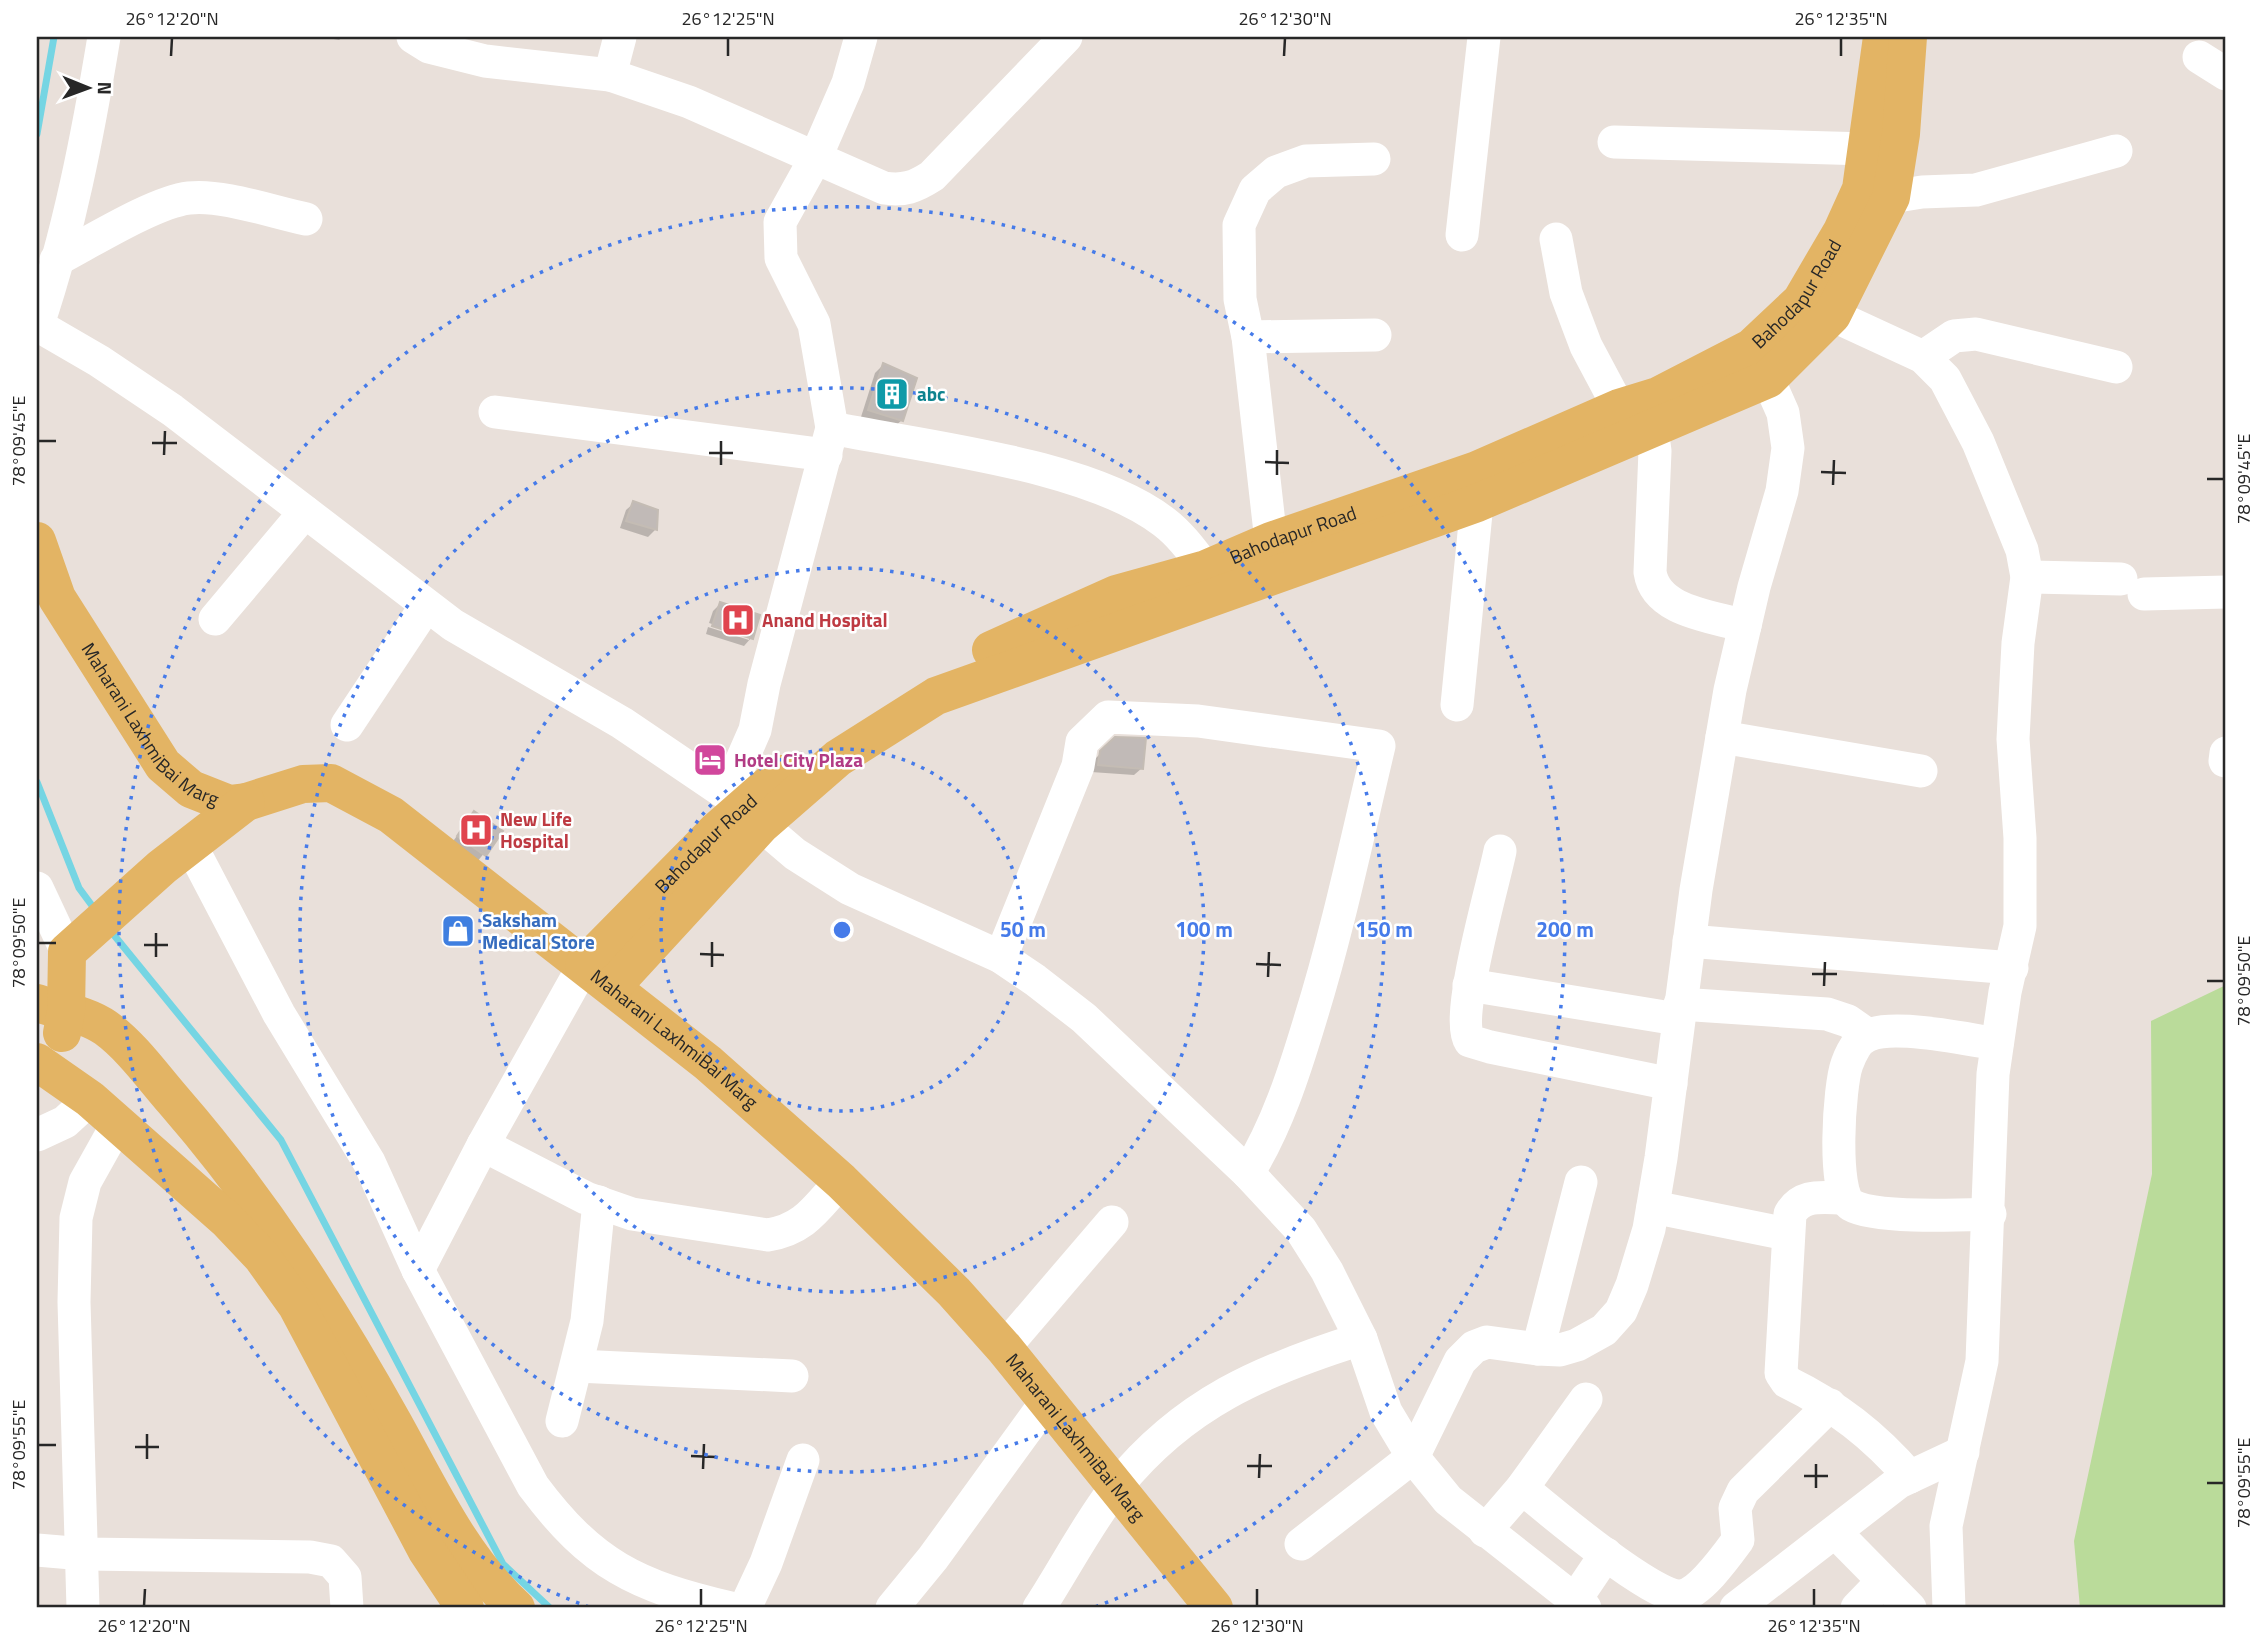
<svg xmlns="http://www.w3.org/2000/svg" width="2263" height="1645" font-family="'Titillium Web',sans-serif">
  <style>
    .green { fill: #badb9a }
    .shadow { fill: #0003 }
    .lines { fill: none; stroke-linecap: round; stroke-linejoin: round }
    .stream { stroke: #75d5e3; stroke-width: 7 }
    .building { fill: #c1bab7; stroke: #c4bcb4; stroke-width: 2 }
    .minor { stroke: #fff; stroke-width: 33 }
    .major { stroke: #e3b464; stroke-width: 38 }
    .ticks { fill: none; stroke: #272727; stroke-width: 2.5 }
    .ring { fill: none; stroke: #467be9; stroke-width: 3.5; stroke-dasharray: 3.5 7 }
    .labels { text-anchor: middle; stroke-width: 5; stroke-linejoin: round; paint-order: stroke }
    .street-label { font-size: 19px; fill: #272727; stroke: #fff }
    .culture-label { font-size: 19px; font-weight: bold; fill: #0d838f; stroke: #fff; text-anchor: start }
    .health-label { font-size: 19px; font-weight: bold; fill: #be3a42; stroke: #fff; text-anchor: start }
    .hotel-label { font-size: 19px; font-weight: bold; fill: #b23c85; stroke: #fff; text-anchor: start }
    .shop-label { font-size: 19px; font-weight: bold; fill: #366cbe; stroke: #fff; text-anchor: start }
    .centre { fill: #467be9; stroke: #fff; stroke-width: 3.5 }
    .ring-label { font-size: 21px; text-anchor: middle; font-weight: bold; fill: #467be9; stroke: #fff; stroke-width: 5; stroke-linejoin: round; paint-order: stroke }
    .neatline { fill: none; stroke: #272727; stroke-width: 2.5 }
    .ticks-label { font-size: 18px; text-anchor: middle; fill: #272727 }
  </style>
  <rect width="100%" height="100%" fill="#e9e0da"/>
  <polygon class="green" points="2226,985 2226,1608 2080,1608 2074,1541 2152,1174 2151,1021"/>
  <g class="shadow">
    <polygon points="322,37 343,37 339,40"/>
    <polygon points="883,365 902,420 894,427 861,417 875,373"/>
    <polygon points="634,503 656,511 655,530 648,537 620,528 626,510"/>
    <polygon points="720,604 751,638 744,646 706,634 708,627 749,640 749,636 709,623 713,611"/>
    <polygon points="1116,738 1142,768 1134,775 1091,772 1093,761"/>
    <polygon points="474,813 501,832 477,862 451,844"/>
  </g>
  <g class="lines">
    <g class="stream">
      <polyline points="37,134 54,37"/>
      <polyline points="37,782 79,888 96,911"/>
      <polyline points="109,929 281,1140 503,1564 550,1608"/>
    </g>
  </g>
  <g class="building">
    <polygon points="883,363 917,378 903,421 868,410"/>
    <polygon points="633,501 658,510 657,530 626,521"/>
    <polygon points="720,602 760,615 753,639 712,626"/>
    <polygon points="1115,737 1146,738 1143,769 1098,765 1100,751"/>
    <polygon points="474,811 503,831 486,856 457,836"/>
  </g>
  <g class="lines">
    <g class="minor">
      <path d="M413,37L429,47L485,61L610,75L689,102L884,188C904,191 915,187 932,176L1066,37"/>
      <polyline points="2199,57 2226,74"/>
      <polyline points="610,75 620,37"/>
      <polyline points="1614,142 1868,149"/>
      <polyline points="1891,197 1922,192 1976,190 2116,151"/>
      <polyline points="1462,235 1484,37"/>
      <polyline points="1556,239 1566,293 1586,346 1619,408"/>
      <path d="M56,260C89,243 154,202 189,198C222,194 272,212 306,219"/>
      <polyline points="1832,315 1923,357 1945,379 1978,442 2022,550 2027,577 2018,643 2013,739 2020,838 2020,926 2005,992 1993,1074 1982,1361 1946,1526 1949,1608"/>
      <polyline points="37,325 99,361 172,410 453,625 622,723 727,794 741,807"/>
      <path d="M37,327C69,233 88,134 104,37"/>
      <polyline points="1248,337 1375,335"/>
      <polyline points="1923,357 1954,336 1976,334 2116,367"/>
      <polyline points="495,412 826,455"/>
      <path d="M832,428C925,447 1089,464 1164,522C1181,535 1193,552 1206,569"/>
      <path d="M1652,429L1655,451L1650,572C1656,612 1712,616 1745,626"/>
      <polyline points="1271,541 1248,337 1240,299 1239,225 1255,190 1276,172 1306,161 1374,159"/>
      <polyline points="2027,577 2121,579"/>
      <polyline points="2144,594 2226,592"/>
      <polyline points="215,619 305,512"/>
      <polyline points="1457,705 1477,503"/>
      <polyline points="347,725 426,606"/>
      <polyline points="1722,737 1921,771"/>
      <polyline points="2225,761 2226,753"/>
      <polyline points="727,794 755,730 764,684 832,428 814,324 781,258 780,222 815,159 848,83 861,37"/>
      <polyline points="761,825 795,854 850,889 1001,957 1035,980 1084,1018 1248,1173 1301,1230 1327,1271 1361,1339 1386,1412 1413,1457 1448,1500 1585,1608"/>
      <path d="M191,846L279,1014L369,1162L418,1270L533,1486C592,1565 636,1586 731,1608"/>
      <path d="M1500,851C1493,886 1454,1017 1470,1041L1490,1047L1671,1084"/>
      <polyline points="37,888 67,952"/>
      <polyline points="1689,941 2012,968"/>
      <path d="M1001,957L1078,766L1082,742L1108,717L1198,721L1379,746C1357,838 1338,930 1310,1020C1294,1073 1277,1126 1248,1173"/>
      <polyline points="1469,985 1677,1019"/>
      <polyline points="1680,1004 1827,1014 1848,1021 1868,1035"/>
      <polyline points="37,1135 65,1122 90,1099"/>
      <path d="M483,1145L586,1198L632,1214L768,1235C805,1229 816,1208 841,1181"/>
      <path d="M1844,1198C1822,1198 1802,1193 1790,1214L1781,1373L1787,1382C1836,1406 1874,1435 1910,1477"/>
      <polyline points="1653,1207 1787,1234"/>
      <path d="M1990,1214C1960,1215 1875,1219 1851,1205C1832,1194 1839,1085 1847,1064C1851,1053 1858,1039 1869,1035C1895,1024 1967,1039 1997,1044"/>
      <polyline points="418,1270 483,1145 584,965"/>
      <polyline points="1004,1348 1112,1222"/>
      <polyline points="1538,1349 1581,1182"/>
      <polyline points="577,1366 792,1376"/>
      <polyline points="562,1421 587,1321 599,1202"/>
      <path d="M1522,1488C1546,1508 1654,1599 1681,1596C1700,1593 1727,1555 1738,1540L1735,1508L1743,1491L1830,1405"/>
      <polyline points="1485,1531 1522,1488 1586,1399"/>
      <polyline points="1836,1533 1910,1608"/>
      <polyline points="1301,1544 1413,1457 1460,1361 1474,1347 1487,1342 1538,1349 1560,1350 1577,1345 1604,1330 1621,1311 1632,1285 1649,1229 1661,1158 1696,890 1730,690 1754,587 1782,491 1788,448 1783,413 1768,379"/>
      <polyline points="37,1550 84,1554 310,1557 331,1561 345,1577 347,1608"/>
      <polyline points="1575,1600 1606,1554"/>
      <polyline points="83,1608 74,1302 76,1218 85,1182 118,1123"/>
      <polyline points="745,1608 766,1563 803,1460"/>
      <polyline points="892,1608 933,1558 1047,1401"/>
      <path d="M1039,1608C1065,1568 1088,1523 1117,1486C1184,1403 1262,1370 1361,1339"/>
      <polyline points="1736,1608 1899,1482 1963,1452"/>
      <polyline points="1857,1608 1883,1581"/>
    </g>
    <g class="major">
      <path id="s1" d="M37,541L57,598L163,765L191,789L229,804L246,802L303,784L331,783L391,815L708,1063L841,1181L954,1292L1004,1348L1214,1608"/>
      <path id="s2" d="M991,650L1116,594L1206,569L1271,541L1477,470L1619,408L1658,396L1751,348L1801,301L1842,231L1861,189L1882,37"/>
      <path id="s3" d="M584,965L716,831L781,774"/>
      <polyline points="612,987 761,825 838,758 936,696 1477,503 1768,379 1832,315 1891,197 1901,134 1908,37"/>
      <path d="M37,1003C60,1011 86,1014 106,1028C132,1047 153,1077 174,1101C261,1201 330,1309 394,1424C429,1487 462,1559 516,1608"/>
      <polyline points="62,1033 66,1012 67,952 162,867 246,802"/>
      <polyline points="37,1062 90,1099 227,1220 262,1257 297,1306 427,1551 465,1608"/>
    </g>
  </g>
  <path class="ticks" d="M171,56L172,38M728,56V38M1284,56L1285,38M1841,56V38M38,441H56M152,443H177M709,453H733M164,455L165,431M1265,462L1289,463M721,465V441M1821,472L1846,473M1277,475V450M2207,479H2224M1833,485L1834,460M38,943H56M144,945H168M700,954L724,955M156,957V933M1256,964L1281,965M712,967V942M1812,974H1837M1268,977L1269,952M2207,981H2224M1824,986L1825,962M38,1445H56M135,1447H159M691,1456L716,1457M147,1459V1434M1247,1466H1272M703,1469L704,1444M1804,1476H1828M1259,1478L1260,1454M2207,1483H2224M1816,1488V1464M144,1606L145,1589M701,1606V1589M1257,1606V1589M1814,1606V1589"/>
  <g class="ring">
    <circle cx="842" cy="930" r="181"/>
    <circle cx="842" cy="930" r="362"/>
    <circle cx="842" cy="930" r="542"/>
    <path d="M589 1607A723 723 0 1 1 1095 1607"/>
  </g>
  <defs>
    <symbol id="building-square" viewBox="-11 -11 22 22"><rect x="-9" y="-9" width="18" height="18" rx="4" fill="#0f9aa8" stroke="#fff"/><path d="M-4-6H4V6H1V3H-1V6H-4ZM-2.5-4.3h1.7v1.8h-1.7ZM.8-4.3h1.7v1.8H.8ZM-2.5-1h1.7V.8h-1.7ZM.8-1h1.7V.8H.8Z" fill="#fff"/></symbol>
    <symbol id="hospital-square" viewBox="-11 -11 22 22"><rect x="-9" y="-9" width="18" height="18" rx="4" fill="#e0444e" stroke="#fff"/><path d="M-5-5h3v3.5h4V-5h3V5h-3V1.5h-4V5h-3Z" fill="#fff"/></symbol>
    <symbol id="hotel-square" viewBox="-11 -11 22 22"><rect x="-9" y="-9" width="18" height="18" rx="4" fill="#d1479c" stroke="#fff"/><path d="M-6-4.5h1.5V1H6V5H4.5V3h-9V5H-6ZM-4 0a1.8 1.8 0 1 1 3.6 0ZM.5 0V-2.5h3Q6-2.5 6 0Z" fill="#fff"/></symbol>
    <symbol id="shop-square" viewBox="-11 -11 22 22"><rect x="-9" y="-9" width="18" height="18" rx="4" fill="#3f7fe0" stroke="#fff"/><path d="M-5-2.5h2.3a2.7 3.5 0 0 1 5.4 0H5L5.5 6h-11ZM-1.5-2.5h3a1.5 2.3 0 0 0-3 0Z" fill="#fff"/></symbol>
  </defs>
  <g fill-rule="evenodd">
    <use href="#building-square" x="873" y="375" width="38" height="38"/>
    <use href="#hospital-square" x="719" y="601" width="38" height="38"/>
    <use href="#hotel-square" x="691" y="741" width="38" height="38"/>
    <use href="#hospital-square" x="457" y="811" width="38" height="38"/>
    <use href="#shop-square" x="439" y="912" width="38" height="38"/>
  </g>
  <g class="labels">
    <g class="street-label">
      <text dy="7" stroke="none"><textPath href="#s2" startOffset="891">Bahodapur Road</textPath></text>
      <text dy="7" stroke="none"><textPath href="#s2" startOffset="324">Bahodapur Road</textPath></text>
      <text dy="7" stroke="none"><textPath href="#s1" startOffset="220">Maharani LaxhmiBai Marg</textPath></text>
      <text dy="7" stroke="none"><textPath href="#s3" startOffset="172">Bahodapur Road</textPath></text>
      <text dy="7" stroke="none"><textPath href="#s1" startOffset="870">Maharani LaxhmiBai Marg</textPath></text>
      <text dy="7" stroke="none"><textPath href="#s1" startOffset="1437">Maharani LaxhmiBai Marg</textPath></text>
    </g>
    <g class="culture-label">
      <text x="917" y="401">abc</text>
    </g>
    <g class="health-label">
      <text x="762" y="627">Anand Hospital</text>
      <text x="500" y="826">New Life<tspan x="500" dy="22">Hospital</tspan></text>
    </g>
    <g class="hotel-label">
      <text x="734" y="767">Hotel City Plaza</text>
    </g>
    <g class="shop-label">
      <text x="482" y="927">Saksham<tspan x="482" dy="22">Medical Store</tspan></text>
    </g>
  </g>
  <circle cx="842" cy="930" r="10" class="centre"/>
  <g class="ring-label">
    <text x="1023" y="937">50 m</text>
    <text x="1204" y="937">100 m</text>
    <text x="1384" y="937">150 m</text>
    <text x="1565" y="937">200 m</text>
  </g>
  <rect width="2263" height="1645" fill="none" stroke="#ffffff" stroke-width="77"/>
  <g transform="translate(88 88) rotate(91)" stroke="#ffffff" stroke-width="5" paint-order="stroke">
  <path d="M0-5L12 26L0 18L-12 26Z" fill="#272727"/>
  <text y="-10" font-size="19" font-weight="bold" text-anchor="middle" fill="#272727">N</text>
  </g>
  <rect x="38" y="38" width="2186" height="1568" class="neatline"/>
  <g class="ticks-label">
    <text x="172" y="25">26°12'20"N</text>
    <text x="728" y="25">26°12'25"N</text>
    <text x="1285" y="25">26°12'30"N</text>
    <text x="1841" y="25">26°12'35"N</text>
    <text transform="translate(19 441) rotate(-90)" y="6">78°09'45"E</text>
    <text transform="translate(2244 479) rotate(-90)" y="6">78°09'45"E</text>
    <text transform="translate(19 943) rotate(-90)" y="6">78°09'50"E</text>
    <text transform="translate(2244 981) rotate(-90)" y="6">78°09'50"E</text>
    <text transform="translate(19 1445) rotate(-90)" y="6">78°09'55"E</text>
    <text transform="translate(2244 1483) rotate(-90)" y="6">78°09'55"E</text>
    <text x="144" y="1632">26°12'20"N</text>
    <text x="701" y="1632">26°12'25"N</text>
    <text x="1257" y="1632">26°12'30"N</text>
    <text x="1814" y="1632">26°12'35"N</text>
  </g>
</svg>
